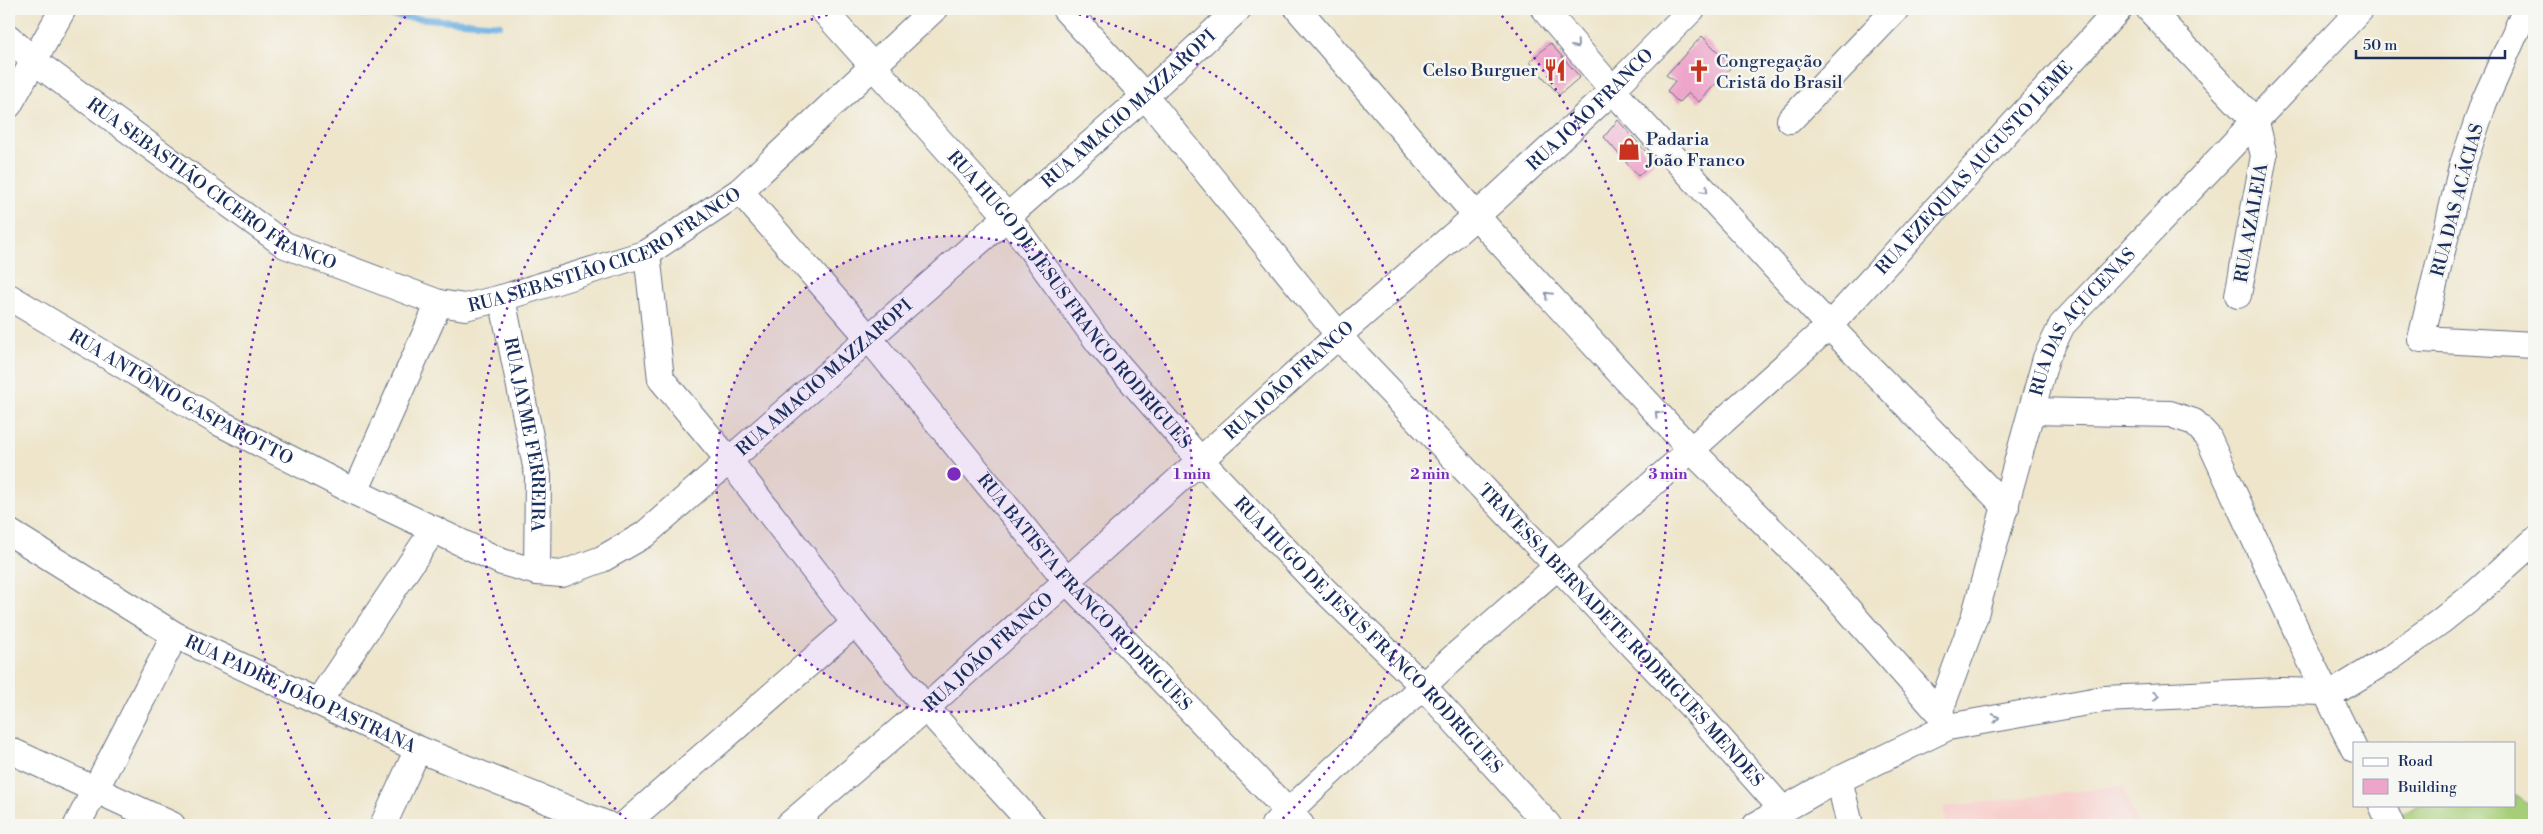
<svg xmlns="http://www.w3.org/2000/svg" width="2543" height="834" font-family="'Libre Bodoni',serif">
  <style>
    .built { fill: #f7d0ce }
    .green { fill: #a6cd78; stroke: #607e6b }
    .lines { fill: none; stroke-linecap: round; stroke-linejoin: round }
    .stream { stroke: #6eb0e2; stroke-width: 6 }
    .building { fill: #eda6ca }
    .minor-casing { stroke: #656f84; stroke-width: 28 }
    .minor { stroke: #fff; stroke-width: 26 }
    .oneway { stroke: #8d97ae }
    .ring { fill: none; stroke: #7b2cbf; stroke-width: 2.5; stroke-dasharray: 2.5 5 }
    .labels { text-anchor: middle; stroke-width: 5; stroke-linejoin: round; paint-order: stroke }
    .poi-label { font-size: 18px; fill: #1b2f5e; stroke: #f6f6f2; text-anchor: start }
    .street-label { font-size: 18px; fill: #1b2f5e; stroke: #f6f6f2 }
    .centre { fill: #7b2cbf; stroke: #f6f6f2; stroke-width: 2.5 }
    .ring-label { font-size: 15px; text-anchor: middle; font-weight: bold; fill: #7b2cbf; stroke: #f6f6f2; stroke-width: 5; stroke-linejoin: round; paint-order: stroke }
  </style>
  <rect width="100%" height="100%" fill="#f6f6f2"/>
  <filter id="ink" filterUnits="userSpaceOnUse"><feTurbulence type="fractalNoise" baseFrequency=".02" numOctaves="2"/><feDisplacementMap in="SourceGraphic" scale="10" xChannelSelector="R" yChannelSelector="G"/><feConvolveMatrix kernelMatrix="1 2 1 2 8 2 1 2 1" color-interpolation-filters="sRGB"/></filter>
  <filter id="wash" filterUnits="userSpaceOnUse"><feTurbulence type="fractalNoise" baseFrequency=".0096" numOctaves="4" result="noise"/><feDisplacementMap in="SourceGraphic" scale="20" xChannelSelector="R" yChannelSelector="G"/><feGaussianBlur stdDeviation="1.12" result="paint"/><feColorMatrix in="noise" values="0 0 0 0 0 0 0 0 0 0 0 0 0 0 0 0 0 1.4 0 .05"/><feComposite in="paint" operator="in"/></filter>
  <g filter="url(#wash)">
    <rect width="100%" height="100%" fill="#eee5cb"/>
    <polygon class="built" points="2123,786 2137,825 1947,825 1943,807"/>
    <polygon class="green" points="2514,794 2534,808 2534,825 2404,825 2399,816 2418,805 2514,805"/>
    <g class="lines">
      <polyline class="stream" points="305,9 500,25"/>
    </g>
    <g id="blocks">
      <g class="building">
        <polygon points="1702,36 1732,66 1699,102 1689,93 1679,103 1667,91 1675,81 1666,75"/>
        <polygon points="1550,43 1580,77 1559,95 1530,62"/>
        <polygon points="1618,120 1654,161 1638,176 1604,137"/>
      </g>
    </g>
  </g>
  <g filter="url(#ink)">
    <use href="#blocks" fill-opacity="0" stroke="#656f84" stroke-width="1"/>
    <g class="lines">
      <defs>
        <g id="minor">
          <path id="s1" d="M822,9L1007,216L1099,343L1201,461L1315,581L1423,686L1548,825"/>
          <path id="s2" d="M1065,9L1145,96L1351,350L1692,707L1783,810"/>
          <polyline points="1298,9 1488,229 1691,450 1822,580 1939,713 1948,727"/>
          <polyline points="1544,9 1624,103 1829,326 2006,507"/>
          <polyline points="2149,9 2256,122 2264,156 2238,295"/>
          <polyline points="2526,9 2484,102 2462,167 2421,339 2534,345"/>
          <path id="s3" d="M9,38L34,61L285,245L439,303L465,307L502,298L647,253L740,191L934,9"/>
          <polyline points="9,105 63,9"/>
          <polyline points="1790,120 1896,9"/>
          <path id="s4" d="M740,191L868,337L1067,581L1301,825"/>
          <polyline points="647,253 661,379 728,459 855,623 926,708 1033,825"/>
          <path id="s5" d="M9,297L218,422L355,492L502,562L537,572L562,574L602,559L644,535L1145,96L1238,9"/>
          <path id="s6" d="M502,298L538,476L537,572"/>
          <polyline points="2032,411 2170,414 2194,422 2208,437 2310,660 2354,749"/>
          <polyline points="355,492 439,303"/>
          <path id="s7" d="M9,532L175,635L418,749L608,825"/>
          <polyline points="318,702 434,529"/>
          <path id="s8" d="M1939,713L1974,618L2046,358L2062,325L2361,9"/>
          <polyline points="9,750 172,825"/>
          <polyline points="1839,779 1850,825"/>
          <polyline points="2382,805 2391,825"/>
          <polyline points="77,825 175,635"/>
          <polyline points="383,825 418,749"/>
          <polyline points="624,825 855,623"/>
          <path id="s9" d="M789,825L926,708L1340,334L1493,201L1600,102L1692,9"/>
          <path id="s10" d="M1274,825L1454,657L1691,450L1829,326L2119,9"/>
          <polyline points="1756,825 1820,789 1948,727 2104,699 2280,691 2327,692 2341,688 2393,656 2441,621 2476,593 2534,541"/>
        </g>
      </defs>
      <use href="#minor" class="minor-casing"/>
      <use href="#minor" class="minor"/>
    </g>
    <defs><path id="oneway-chevron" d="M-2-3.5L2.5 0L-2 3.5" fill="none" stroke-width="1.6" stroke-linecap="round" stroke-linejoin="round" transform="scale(1.25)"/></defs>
    <g class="oneway">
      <use href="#oneway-chevron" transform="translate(1576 45) rotate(49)"/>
      <use href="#oneway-chevron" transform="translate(1705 190) rotate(47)"/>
      <use href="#oneway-chevron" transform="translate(1548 295) rotate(-133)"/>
      <use href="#oneway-chevron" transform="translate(1658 414) rotate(-133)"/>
      <use href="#oneway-chevron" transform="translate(2156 696) rotate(-3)"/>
      <use href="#oneway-chevron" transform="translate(1996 718) rotate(-10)"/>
    </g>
  </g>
  <circle cx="954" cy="474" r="238" fill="#7b2cbf" fill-opacity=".12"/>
  <g class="ring">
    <circle cx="954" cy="474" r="238"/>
    <path d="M632 825A476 476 0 0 1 851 9M1057 9A476 476 0 0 1 1276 825"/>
    <path d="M330 820A714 714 0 0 1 411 10M1497 10A714 714 0 0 1 1578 820"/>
  </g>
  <defs>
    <symbol id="restaurant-bare" viewBox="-9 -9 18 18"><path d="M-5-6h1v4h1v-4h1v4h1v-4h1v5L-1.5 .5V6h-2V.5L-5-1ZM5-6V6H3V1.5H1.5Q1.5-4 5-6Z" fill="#c8321e" stroke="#f6f6f2" stroke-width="2.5" paint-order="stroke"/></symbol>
    <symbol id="church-bare" viewBox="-9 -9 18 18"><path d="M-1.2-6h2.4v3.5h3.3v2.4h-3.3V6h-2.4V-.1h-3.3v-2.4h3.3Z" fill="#c8321e" stroke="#f6f6f2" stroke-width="2.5" paint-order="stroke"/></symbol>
    <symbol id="shop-bare" viewBox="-9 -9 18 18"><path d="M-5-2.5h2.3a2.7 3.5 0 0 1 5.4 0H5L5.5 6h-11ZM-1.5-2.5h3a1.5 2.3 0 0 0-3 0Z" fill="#c8321e" stroke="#f6f6f2" stroke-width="2.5" paint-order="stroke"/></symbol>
  </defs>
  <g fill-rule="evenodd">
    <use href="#restaurant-bare" x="1539" y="54" width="32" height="32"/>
    <use href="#church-bare" x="1683" y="55" width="32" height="32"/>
    <use href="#shop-bare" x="1613" y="133" width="32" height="32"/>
  </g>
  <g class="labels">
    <g class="poi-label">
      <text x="1716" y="67">Congregação<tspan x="1716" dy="21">Cristã do Brasil</tspan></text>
      <text x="1538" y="76" text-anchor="end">Celso Burguer</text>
      <text x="1646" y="145">Padaria<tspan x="1646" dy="21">João Franco</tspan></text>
    </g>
    <g class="street-label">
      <text dy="6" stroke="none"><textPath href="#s5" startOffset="1358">RUA AMACIO MAZZAROPI</textPath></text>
      <text dy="6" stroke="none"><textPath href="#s9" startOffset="1074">RUA JOÃO FRANCO</textPath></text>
      <text dy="6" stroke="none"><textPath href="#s10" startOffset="961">RUA EZEQUIAS AUGUSTO LEME</textPath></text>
      <text dy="6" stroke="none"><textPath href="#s3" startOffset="251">RUA SEBASTIÃO CICERO FRANCO</textPath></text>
      <text transform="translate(2457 200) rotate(-75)" y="6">RUA DAS ACÁCIAS</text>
      <text transform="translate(2251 223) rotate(-80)" y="6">RUA AZALEIA</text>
      <text dy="6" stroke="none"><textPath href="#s3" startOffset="688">RUA SEBASTIÃO CICERO FRANCO</textPath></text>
      <text dy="6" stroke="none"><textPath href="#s1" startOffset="382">RUA HUGO DE JESUS FRANCO RODRIGUES</textPath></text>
      <text dy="6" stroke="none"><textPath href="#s8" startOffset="421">RUA DAS AÇUCENAS</textPath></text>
      <text dy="6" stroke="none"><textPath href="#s5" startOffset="952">RUA AMACIO MAZZAROPI</textPath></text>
      <text dy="6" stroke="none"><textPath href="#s9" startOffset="669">RUA JOÃO FRANCO</textPath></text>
      <text dy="6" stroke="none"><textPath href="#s5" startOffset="199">RUA ANTÔNIO GASPAROTTO</textPath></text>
      <text dy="6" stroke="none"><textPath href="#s6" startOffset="139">RUA JAYME FERREIRA</textPath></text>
      <text dy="6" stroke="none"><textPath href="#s4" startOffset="529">RUA BATISTA FRANCO RODRIGUES</textPath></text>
      <text dy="6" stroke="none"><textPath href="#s1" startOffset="832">RUA HUGO DE JESUS FRANCO RODRIGUES</textPath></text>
      <text dy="6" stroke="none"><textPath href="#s2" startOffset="838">TRAVESSA BERNADETE RODRIGUES MENDES</textPath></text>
      <text dy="6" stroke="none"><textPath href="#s9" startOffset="264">RUA JOÃO FRANCO</textPath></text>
      <text dy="6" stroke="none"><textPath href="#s7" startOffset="334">RUA PADRE JOÃO PASTRANA</textPath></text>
    </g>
  </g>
  <circle cx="954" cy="474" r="8" class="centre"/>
  <g class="ring-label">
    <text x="1192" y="479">1 min</text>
    <text x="1430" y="479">2 min</text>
    <text x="1668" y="479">3 min</text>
  </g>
  <rect width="2543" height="834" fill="none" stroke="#f6f6f2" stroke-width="30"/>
  <rect x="2353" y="742" width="162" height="65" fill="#f6f6f2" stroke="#9ea6b7"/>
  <rect x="2363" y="758" width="25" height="8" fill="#ffffff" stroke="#9ea6b7"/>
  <text x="2398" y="766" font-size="15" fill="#1b2f5e">Road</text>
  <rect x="2363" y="779" width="25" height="15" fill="#eda6ca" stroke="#9ea6b7"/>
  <text x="2398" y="792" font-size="15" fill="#1b2f5e">Building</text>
  <path d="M2356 50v8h149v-8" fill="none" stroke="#1b2f5e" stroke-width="2.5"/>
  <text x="2363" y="50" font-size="15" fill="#1b2f5e" stroke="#f6f6f2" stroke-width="4" paint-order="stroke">50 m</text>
</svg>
